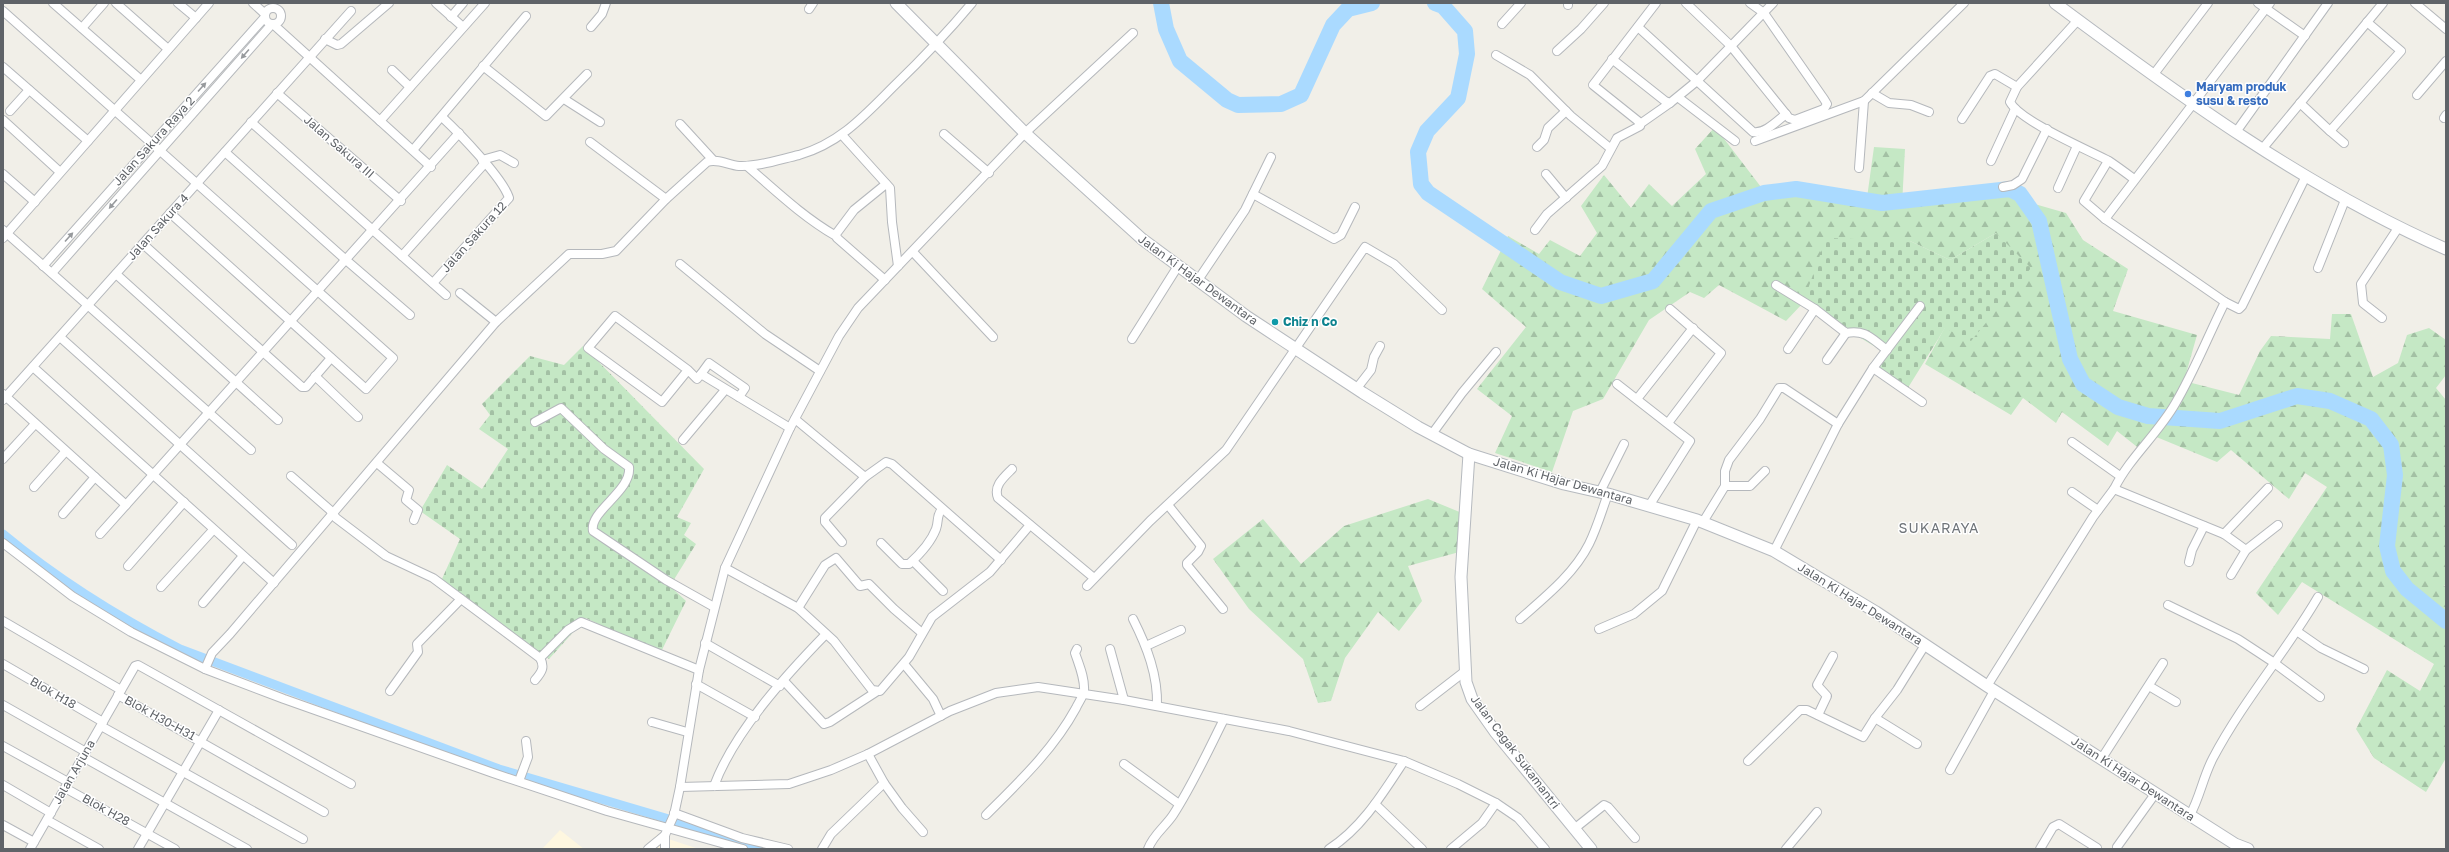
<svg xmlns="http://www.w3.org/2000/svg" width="2449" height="852" font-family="'Golos Text',sans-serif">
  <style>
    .commercial { fill: #fef7e0 }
    .forest { fill: url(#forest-firs) }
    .cemetery { fill: url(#cemetery-stones) }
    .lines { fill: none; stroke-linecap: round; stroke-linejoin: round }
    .canal { stroke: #aadaff; stroke-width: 9 }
    .river { stroke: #aadaff; stroke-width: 16 }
    .street-casing { stroke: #b5b8bc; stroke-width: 10 }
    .secondary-casing { stroke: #b6babf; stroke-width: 13 }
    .street { stroke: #fff; stroke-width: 8 }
    .secondary { stroke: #fff; stroke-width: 11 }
    .oneway { fill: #979a9d }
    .shop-dot { fill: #3f7fe0; stroke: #fff; stroke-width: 1.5 }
    .culture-dot { fill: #0f9aa8; stroke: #fff; stroke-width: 1.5 }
    .labels { text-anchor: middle; stroke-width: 3; stroke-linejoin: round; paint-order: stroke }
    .shop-label { font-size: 12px; font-weight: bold; fill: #366cbe; stroke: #fff; text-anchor: start }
    .street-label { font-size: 12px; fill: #5f6368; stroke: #fff }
    .culture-label { font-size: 12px; font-weight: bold; fill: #0d838f; stroke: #fff; text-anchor: start }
    .quarter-label { font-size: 14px; letter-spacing: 1px; fill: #70757a; stroke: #fff }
  </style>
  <defs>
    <pattern id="forest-firs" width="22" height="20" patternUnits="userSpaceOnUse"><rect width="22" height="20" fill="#c5e8c5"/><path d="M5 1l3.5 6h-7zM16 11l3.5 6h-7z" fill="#a3c0a4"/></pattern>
    <pattern id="cemetery-stones" width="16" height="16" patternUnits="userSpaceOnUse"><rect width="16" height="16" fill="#c5e8c5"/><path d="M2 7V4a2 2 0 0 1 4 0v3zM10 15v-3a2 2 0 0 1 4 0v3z" fill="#a3c0a4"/></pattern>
  </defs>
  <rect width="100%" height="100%" fill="#f1efe8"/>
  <g class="commercial">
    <polygon points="560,830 584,849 542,849"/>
    <polygon points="656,835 699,849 646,849"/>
  </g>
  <g class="forest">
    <polygon points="1715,127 1761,187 1836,193 1866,205 1874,147 1905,149 1902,205 1949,197 1983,189 2066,213 2083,240 2128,269 2113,311 2197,335 2184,381 2239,395 2260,351 2271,336 2330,339 2332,314 2351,314 2373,377 2398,363 2407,335 2429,328 2446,340 2446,375 2436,388 2446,400 2446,583 2444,586 2446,587 2446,758 2426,792 2374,758 2356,729 2387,670 2420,691 2434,664 2302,582 2278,615 2256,593 2327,487 2305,473 2289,499 2231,450 2217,462 2154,436 2141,450 2117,431 2108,446 2062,412 2056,423 2023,398 2011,415 1925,364 1996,233 1950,260 1910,241 1803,303 1786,321 1719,285 1704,298 1690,292 1649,320 1603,399 1573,411 1552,472 1495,453 1512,416 1477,389 1526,327 1482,289 1508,236 1539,254 1550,240 1580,256 1597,233 1581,206 1604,175 1631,208 1649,184 1672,206 1706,174 1695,149"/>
    <polygon points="1428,499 1462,513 1463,551 1408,566 1422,601 1399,631 1378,612 1345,658 1331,701 1318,703 1303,659 1249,609 1213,559 1263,519 1301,564 1344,526"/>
  </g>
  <g class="cemetery">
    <polygon points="1996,233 2031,268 1971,341 1945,328 1906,391 1877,370 1887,354 1803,303 1826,238 1910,241 1950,260"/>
    <polygon points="583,346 704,469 677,517 691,523 684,535 696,544 670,586 686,601 660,654 586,618 549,659 441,581 460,539 420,511 447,465 482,489 508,449 479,429 490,415 482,404 530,356 564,365"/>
  </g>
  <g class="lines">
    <path class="canal" d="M3,534C57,579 118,617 180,649L499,769L696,827L759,849"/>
    <g class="river">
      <polyline points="1161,3 1166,29 1180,61 1227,100 1238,105 1281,104 1301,95 1333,25 1348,9 1372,3"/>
      <polyline points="1435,3 1443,6 1465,31 1467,54 1458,98 1427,131 1418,152 1421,184 1428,193 1560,282 1601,296 1653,281 1711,211 1764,193 1796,189 1882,203 2010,189 2020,194 2039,221 2070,359 2083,384 2118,407 2148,416 2220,421 2297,396 2330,401 2371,419 2391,445 2395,475 2387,546 2393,571 2407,589 2446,621"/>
    </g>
    <defs>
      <g id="street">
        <polyline points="53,3 141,80"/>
        <polyline points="116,3 168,49"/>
        <polyline points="178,3 196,18"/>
        <polyline points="253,3 265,14"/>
        <polyline points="436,3 463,27"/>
        <polyline points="1686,3 1731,46 1789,118 1795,120 1824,109 1827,104 1824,99 1764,13 1750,3"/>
        <polyline points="2258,3 2305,36"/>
        <polyline points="2270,3 2105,219 2225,302 2239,309 2242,306 2306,176"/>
        <polyline points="2415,3 2446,29"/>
        <polyline points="1568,5 1568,3"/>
        <circle cx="273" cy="16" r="8"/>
        <polyline points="809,9 813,3"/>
        <polyline points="3,11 393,358 366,389 170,213"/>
        <polyline points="451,17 463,3"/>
        <path d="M2078,20L2017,87L2010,102C2020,121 2088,150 2109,161C2118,167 2126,173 2134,179"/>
        <polyline points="1502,24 1521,3"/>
        <polyline points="274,25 431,167"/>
        <polyline points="591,27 602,14 606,3"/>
        <path d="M1638,27L1753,132C1765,134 1777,121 1786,114"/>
        <polyline points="82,28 104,3"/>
        <polyline points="325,39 337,45 341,44 389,3"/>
        <polyline points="1557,51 1581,29 1604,3"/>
        <polyline points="1496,55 1530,75 1571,116 1610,148"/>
        <polyline points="1612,59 1665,101 1670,103 1697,81 1773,3"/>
        <polyline points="483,66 546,116 587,74"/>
        <polyline points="3,67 88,141"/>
        <polyline points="392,70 410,87"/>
        <polyline points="2154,74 2208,3"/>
        <polyline points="277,93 401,201"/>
        <polyline points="1872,93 1889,103 1911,105 1929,112"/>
        <polyline points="2417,95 2446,61"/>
        <polyline points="1679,98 1735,141"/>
        <polyline points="564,99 600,122"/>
        <polyline points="2300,103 2330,131"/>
        <polyline points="10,111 29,90"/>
        <polyline points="2444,118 2446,115"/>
        <polyline points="1962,119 1990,76 1995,74 2017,87"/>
        <polyline points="3,120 60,172"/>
        <polyline points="380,121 485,3"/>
        <polyline points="251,122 446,295"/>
        <polyline points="680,124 713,160"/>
        <polyline points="1640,124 1670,103"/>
        <polyline points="2236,132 2328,3"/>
        <polyline points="944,134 989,173"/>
        <polyline points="843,136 890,188 892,222 898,266"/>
        <polyline points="1755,141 1864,101 1964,3"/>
        <polyline points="590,142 666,199"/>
        <polyline points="2344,143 2330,131 2401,51 2367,22"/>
        <polyline points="1537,147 1544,140 1548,128 1566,111"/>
        <polyline points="2263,148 2383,3"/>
        <polyline points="413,150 526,16"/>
        <polyline points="225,152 346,260 410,315"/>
        <polyline points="482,160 500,155 514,163"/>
        <polyline points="1991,161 2015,109"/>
        <path d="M747,166C776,191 803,217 836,236"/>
        <polyline points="1859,168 1864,101"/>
        <polyline points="3,174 35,202"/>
        <polyline points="1546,174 1566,198"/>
        <polyline points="2003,187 2013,185 2022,179 2047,129"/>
        <polyline points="2058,188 2077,146"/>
        <polyline points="1253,194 1334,239 1341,235 1355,207"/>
        <polyline points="2105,219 2084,201 2108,161"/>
        <polyline points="3,230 251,450"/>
        <polyline points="1535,230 1547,214 1602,166 1617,138 1640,126 1638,121 1593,85 1656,3"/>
        <polyline points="3,238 209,3"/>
        <polyline points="143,244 302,387 306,387 331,358"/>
        <polyline points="913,252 993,337"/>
        <polyline points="402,256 485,163"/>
        <polyline points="680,264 765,334 820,371"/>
        <polyline points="43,266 265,17"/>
        <polyline points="2318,268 2345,200"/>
        <polyline points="52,273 271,25"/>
        <polyline points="116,274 278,420"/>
        <polyline points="885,280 837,238 836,234 854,210 886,184"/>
        <polyline points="1198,280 1245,210 1271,157"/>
        <path d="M433,283L509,198C503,178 458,132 442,117"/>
        <polyline points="1776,285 1815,309"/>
        <polyline points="460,293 496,322"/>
        <polyline points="2382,318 2363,303 2361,284 2398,228"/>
        <polyline points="60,337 292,545"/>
        <polyline points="1132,339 1178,266"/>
        <path d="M1788,349L1815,309L1846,333C1865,329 1872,339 1887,350"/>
        <polyline points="1827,360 1846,333"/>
        <polyline points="33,367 274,583"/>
        <polyline points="1873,368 1922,402"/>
        <polyline points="688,370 662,402 588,348 615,316 688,370 697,379 701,374 790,428"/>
        <polyline points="701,374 709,363 745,388 739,397"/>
        <polyline points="315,376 358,417"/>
        <polyline points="1617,384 1690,441 1649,506"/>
        <polyline points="1357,388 1371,370 1374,357 1380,346"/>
        <polyline points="3,394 126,505"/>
        <polyline points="1637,399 1693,328"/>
        <polyline points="3,400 351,11"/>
        <polyline points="795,419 865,477"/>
        <path d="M535,422L561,408L604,449L629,467C632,491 589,511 593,531L666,580L714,607"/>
        <polyline points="1668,423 1721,353 1670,309"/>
        <polyline points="1432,434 1462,393 1496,352"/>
        <polyline points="683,440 725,390"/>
        <polyline points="2072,442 2120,476"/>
        <polyline points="3,459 35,424"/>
        <polyline points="377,463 409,490 406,500 418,510 414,520"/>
        <path d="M1012,469C1004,477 993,486 998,498L1094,578"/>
        <path d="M291,476L330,510L336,518L386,556L433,578L540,658C545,667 542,672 535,680"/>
        <polyline points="1725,486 1750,486 1765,471"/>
        <polyline points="34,487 65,452"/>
        <path d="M2114,489C2130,457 2157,435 2175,404C2194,372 2208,336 2225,302"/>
        <polyline points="1600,492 1624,444"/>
        <polyline points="2072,492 2098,510"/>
        <polyline points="1168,505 1201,546 1198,552 1187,563 1187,565 1223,609"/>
        <polyline points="63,514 95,477"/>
        <polyline points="1703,522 1725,486 1725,471 1729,460 1760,419 1779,388 1784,388 1838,424"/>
        <polyline points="100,534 459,133"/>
        <polyline points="2224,534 2246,550 2278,525"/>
        <polyline points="842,542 825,522 825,518 865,477 886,462 892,464 1001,560"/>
        <polyline points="3,543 72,596 131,632 205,669 284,699 493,773 607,811 743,849"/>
        <path d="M881,543L902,564H909C919,555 931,542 936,529C939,521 936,516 942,509"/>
        <polyline points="1774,551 1838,424 1873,368 1920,306"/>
        <polyline points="913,561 943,591"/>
        <polyline points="2189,562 2192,550 2204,526"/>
        <polyline points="128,566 184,502"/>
        <polyline points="725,568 798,608 834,641 872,690 880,691 909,657 932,617 990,572 1030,525"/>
        <polyline points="2231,575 2246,550"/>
        <polyline points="1087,586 1150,521 1226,450 1365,247 1394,264 1442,310"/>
        <polyline points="161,587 213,530"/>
        <polyline points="203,603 243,556"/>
        <polyline points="2168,605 2238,639 2273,662 2320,697"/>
        <polyline points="798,608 825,565 836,558 860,586 869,584 894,609 922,633"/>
        <path d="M1133,619C1147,647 1158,675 1157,706"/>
        <path d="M1520,619C1545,597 1574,574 1589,544C1597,528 1602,510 1608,494"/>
        <polyline points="3,621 121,690"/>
        <polyline points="1599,629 1634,614 1662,591 1697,520"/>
        <polyline points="2298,632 2321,648 2364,669"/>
        <polyline points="705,643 780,686"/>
        <polyline points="1146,646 1181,630"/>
        <polyline points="1110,649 1124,700"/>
        <polyline points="540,658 568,630 581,622 699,670"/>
        <polyline points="3,664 103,722"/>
        <polyline points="904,664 933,699 941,716"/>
        <path d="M205,669L212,653L230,634L496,322L569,254H602L616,251L666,199L707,162C717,158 728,165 739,166C758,167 781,159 799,155C840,143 864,116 893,87C921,60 947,33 972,3"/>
        <polyline points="784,681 824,724 830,722 876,692"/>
        <polyline points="696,684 755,717"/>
        <polyline points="1987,686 2093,517 2114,489 2224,534 2268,488"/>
        <polyline points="2149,686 2176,702"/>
        <polyline points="390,691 418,652 417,644 461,599"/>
        <polyline points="118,695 324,812"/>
        <polyline points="3,705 86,752"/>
        <polyline points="1420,706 1464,672"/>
        <polyline points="1818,715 1827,696 1817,685 1833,656"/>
        <polyline points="652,722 687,732"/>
        <polyline points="101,726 303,839"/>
        <polyline points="1917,744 1875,718 1897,690 1925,645"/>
        <polyline points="3,746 68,782"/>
        <polyline points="868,754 884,783 902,808 923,832"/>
        <polyline points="83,757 247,849"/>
        <polyline points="2102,758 2163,663"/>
        <polyline points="1748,761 1800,710 1807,710 1863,737 1875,718"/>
        <polyline points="1124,764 1179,804"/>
        <polyline points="1950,770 1994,691"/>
        <polyline points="519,781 528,757 526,741"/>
        <polyline points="3,785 51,813"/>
        <path d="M714,786C734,732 786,675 826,634"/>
        <polyline points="680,787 789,784 831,770 868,754 950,711 996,693 1038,687 1124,700 1289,731 1404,761 1458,784 1496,803 1518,818 1545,849"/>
        <polyline points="65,788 175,849"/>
        <polyline points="1375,804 1422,849"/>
        <polyline points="674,813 742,838 788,849"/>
        <path d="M986,815C1019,782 1053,750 1076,708C1078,703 1083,697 1084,691C1085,678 1079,665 1075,653L1077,649"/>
        <path d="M2190,815C2200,797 2203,777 2213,758C2243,701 2286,652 2318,597"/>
        <polyline points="47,820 99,849"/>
        <polyline points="3,825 34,842"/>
        <polyline points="1574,829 1604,805 1608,807 1635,838"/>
        <polyline points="2117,847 2155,794"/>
        <polyline points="30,849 135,666 138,665 351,784"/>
        <polyline points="138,849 219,710"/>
        <polyline points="648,849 665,835"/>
        <polyline points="665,849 665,835 674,815 680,787 699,670 725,568 790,428 839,336 858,308 1025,133 1133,33"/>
        <polyline points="822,849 831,834 884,783"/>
        <path d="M1148,849C1153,835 1165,827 1173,815C1193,784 1208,751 1224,719"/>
        <path d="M1329,849C1362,828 1383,793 1404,761"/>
        <polyline points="1451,849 1482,823 1496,803"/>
        <polyline points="1786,849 1817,812"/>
        <polyline points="2040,849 2053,827 2059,824 2097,848"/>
      </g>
      <g id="secondary">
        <polyline points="896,3 1025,133 1142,239 1246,316 1363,393 1418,427 1469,454 1564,484 1608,494 1697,520 1774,551 1876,612 1987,686 2235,844 2248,849"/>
        <path d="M2055,3C2177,94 2306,188 2446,249"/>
        <polyline points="1469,454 1461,577 1466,682 1472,699 1496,733 1591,849"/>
      </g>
    </defs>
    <use href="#street" class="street-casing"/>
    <use href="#secondary" class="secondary-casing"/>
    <use href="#street" class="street"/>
    <use href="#secondary" class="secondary"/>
  </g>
  <defs><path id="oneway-solid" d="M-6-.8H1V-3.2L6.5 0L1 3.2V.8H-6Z"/></defs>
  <g class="oneway">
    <use href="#oneway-solid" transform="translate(245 54) rotate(131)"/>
    <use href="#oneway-solid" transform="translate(202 87) rotate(-48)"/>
    <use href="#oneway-solid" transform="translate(113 204) rotate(131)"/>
    <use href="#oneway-solid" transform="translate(69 237) rotate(-48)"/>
  </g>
  <circle class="shop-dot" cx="2188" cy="94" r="4"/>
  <circle class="culture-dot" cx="1275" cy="322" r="4"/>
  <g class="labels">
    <g class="shop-label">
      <text x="2196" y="91">Maryam produk<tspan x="2196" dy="14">susu &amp; resto</tspan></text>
    </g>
    <g class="street-label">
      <text transform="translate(154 141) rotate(-48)" y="4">Jalan Sakura Raya 2</text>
      <text transform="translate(339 147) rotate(41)" y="4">Jalan Sakura III</text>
      <text transform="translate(158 227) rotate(-48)" y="4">Jalan Sakura 4</text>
      <text transform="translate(474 237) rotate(-48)" y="4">Jalan Sakura 12</text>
      <text transform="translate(1198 280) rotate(36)" y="4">Jalan Ki Hajar Dewantara</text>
      <text transform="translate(1563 481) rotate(16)" y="4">Jalan Ki Hajar Dewantara</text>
      <text transform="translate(1860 604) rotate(32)" y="4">Jalan Ki Hajar Dewantara</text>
      <text transform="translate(53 693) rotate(30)" y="4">Blok H18</text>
      <text transform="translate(160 718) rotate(29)" y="4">Blok H30-H31</text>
      <text transform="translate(1515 752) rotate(53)" y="4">Jalan Cagak Sukamantri</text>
      <text transform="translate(74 772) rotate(-60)" y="4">Jalan Arjuna</text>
      <text transform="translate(2133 779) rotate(33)" y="4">Jalan Ki Hajar Dewantara</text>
      <text transform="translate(106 810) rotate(29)" y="4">Blok H28</text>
    </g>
    <g class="culture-label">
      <text x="1283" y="326">Chiz n Co</text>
    </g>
    <g class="quarter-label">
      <text x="1939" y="533">SUKARAYA</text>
    </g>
  </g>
  <rect width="2449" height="852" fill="none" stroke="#5f6368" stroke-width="8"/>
</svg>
